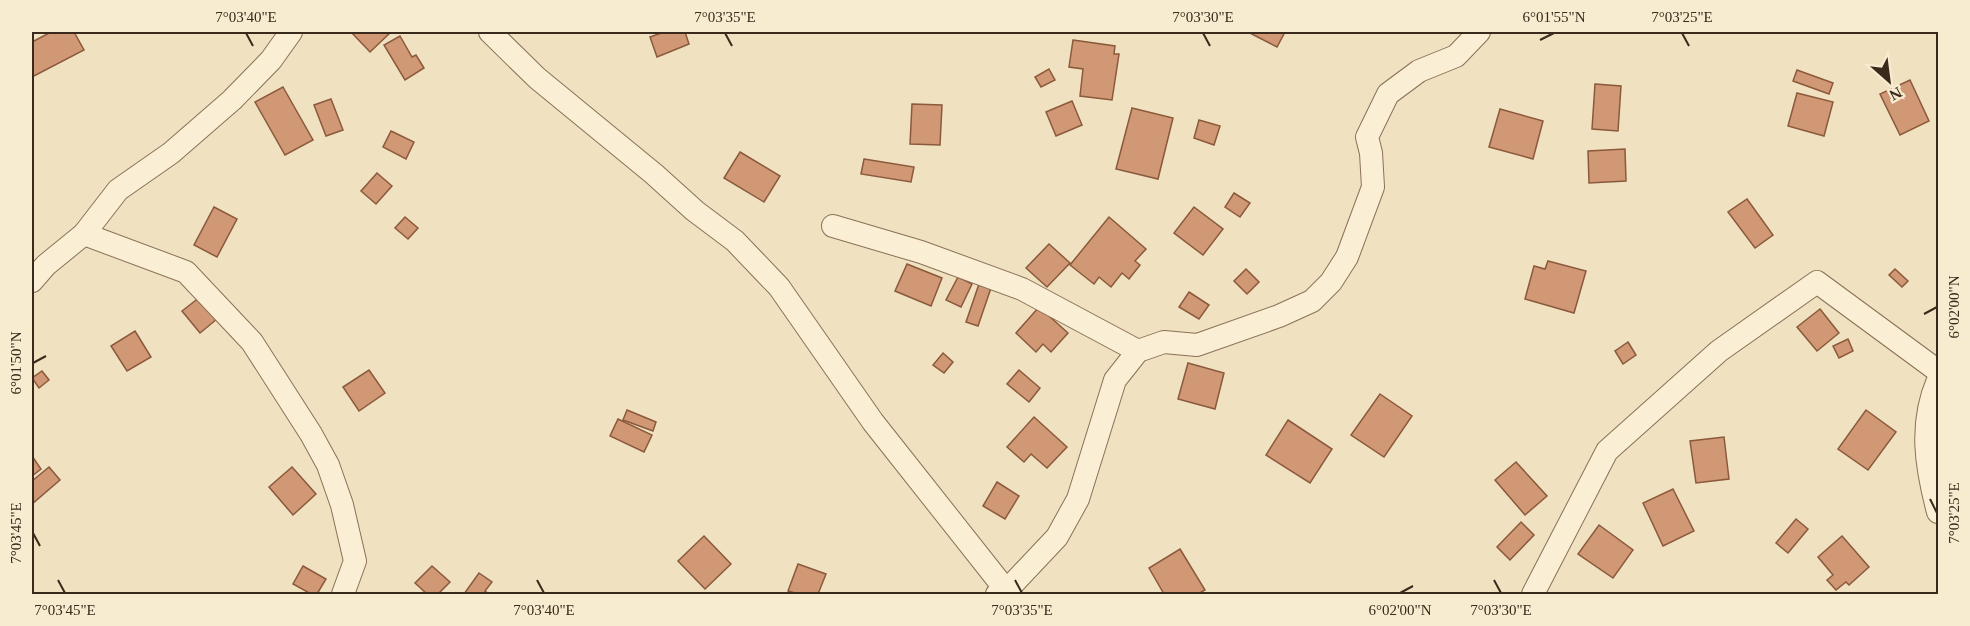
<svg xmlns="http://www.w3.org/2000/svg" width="1970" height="626" font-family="'Times New Roman',serif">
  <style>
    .building { fill: #d09874; stroke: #8b593c; stroke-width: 1.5 }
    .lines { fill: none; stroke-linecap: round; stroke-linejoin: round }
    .minor-casing { stroke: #8a7157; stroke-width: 24 }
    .minor { stroke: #faeed4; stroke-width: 22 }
    .ticks { fill: none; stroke: #392a1c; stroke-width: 2 }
    .neatline { fill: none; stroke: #392a1c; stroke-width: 2 }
    .ticks-label { font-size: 15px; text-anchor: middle; fill: #392a1c }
  </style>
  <rect width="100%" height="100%" fill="#f0e1c0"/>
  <g class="building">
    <polygon points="51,32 74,32 84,50 32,77 32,42"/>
    <polygon points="351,32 391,32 370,52"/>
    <polygon points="664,32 685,32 689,44 657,57 650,37"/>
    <polygon points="1248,32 1285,32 1277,47"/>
    <polygon points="400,36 412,57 416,55 424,68 405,80 384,45"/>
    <polygon points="1073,40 1115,46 1114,54 1119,54 1112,100 1080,96 1083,69 1069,67"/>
    <polygon points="1049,69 1055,80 1041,87 1035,77"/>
    <polygon points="1797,70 1833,83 1829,94 1793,81"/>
    <polygon points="1910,80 1929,121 1900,135 1880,94"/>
    <polygon points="1595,84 1621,86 1618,131 1592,129"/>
    <polygon points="283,87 313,140 285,155 255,102"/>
    <polygon points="1797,93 1833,102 1824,136 1788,126"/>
    <polygon points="331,99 343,130 326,136 314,105"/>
    <polygon points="1072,101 1082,125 1056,136 1046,112"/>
    <polygon points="912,104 942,105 940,145 910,144"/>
    <polygon points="1132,108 1173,118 1158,179 1116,169"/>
    <polygon points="1500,109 1543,121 1533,159 1489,147"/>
    <polygon points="1199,120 1220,126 1214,145 1194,138"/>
    <polygon points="391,131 414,142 406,159 383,147"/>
    <polygon points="1625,149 1626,181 1589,183 1588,151"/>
    <polygon points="740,152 780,176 764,202 724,178"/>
    <polygon points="864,159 914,167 911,182 861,174"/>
    <polygon points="377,173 392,186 376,204 361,191"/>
    <polygon points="1234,193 1250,203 1240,217 1225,207"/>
    <polygon points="1747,199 1773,235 1755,248 1728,212"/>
    <polygon points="214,207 237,219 217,257 194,245"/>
    <polygon points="1194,207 1223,229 1203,255 1174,233"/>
    <polygon points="405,217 418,228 408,239 395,228"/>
    <polygon points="1109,217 1146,249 1135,261 1140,265 1129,279 1122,273 1111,287 1099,277 1094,284 1070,265"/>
    <polygon points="1049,244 1070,263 1047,287 1026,268"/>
    <polygon points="1548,261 1586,271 1574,313 1525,299 1534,266 1545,269"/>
    <polygon points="907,264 942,278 931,306 895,291"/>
    <polygon points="1246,269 1259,282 1247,294 1234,281"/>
    <polygon points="1895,269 1908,281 1902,287 1889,275"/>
    <polygon points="958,277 972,284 961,307 946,300"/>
    <polygon points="979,284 991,288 978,326 966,322"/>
    <polygon points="1189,292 1209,305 1199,319 1179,307"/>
    <polygon points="200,297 217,319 200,333 182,311"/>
    <polygon points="1039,307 1068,333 1051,352 1043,344 1036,352 1016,333"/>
    <polygon points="1820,309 1839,333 1817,351 1797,327"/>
    <polygon points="135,331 151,357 127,371 111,346"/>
    <polygon points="1848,339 1853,351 1839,358 1833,346"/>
    <polygon points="1628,342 1636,355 1623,364 1615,351"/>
    <polygon points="943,353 953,362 944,373 933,365"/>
    <polygon points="1188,363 1224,373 1215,409 1178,399"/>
    <polygon points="369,370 385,393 359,411 343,387"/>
    <polygon points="1019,370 1040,388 1029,402 1007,384"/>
    <polygon points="42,371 49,380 39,388 32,378"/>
    <polygon points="1380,394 1412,416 1384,457 1351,435"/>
    <polygon points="627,410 656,422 653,431 623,420"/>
    <polygon points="1866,410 1896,432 1868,470 1838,449"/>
    <polygon points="1034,417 1067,447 1047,468 1031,454 1024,462 1007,447"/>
    <polygon points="618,419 652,435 644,452 610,436"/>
    <polygon points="1288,420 1332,449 1310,483 1266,455"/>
    <polygon points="1724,437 1729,479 1696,483 1690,441"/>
    <polygon points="32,456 41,469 32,476"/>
    <polygon points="1516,462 1547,496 1525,515 1495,480"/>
    <polygon points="49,467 60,480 32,504 32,481"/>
    <polygon points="292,467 316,494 293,515 269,487"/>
    <polygon points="997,482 1019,496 1005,519 983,506"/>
    <polygon points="1673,489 1694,531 1663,546 1643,503"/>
    <polygon points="1796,519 1808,529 1788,553 1776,543"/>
    <polygon points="1521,522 1534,535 1510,560 1497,547"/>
    <polygon points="1599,525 1633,550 1613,578 1578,554"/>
    <polygon points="704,536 731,564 705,589 678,561"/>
    <polygon points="1842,536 1869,567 1849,585 1846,582 1836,590 1827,580 1833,575 1818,557"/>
    <polygon points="1180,549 1205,590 1198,594 1164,594 1149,568"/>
    <polygon points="798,564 826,574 818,594 799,594 788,591"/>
    <polygon points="303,566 326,579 317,594 311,594 293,584"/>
    <polygon points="432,566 450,582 438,594 427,594 415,583"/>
    <polygon points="479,573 492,582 485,591 489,594 464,594"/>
  </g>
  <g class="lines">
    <defs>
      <g id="minor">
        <polyline points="490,32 537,78 654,174 695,211 735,241 779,287 873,422 1009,594"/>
        <polyline points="833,226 921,252 1022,289 1138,351"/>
        <polyline points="84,234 186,272 252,342 311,434 328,465 342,505 355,561 343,594"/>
        <polyline points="32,281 46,265 84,234 118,190 171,153 232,100 271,60 291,32"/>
        <path d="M1938,380C1919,424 1926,467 1938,512"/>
        <polyline points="997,594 1007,590 1057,537 1078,499 1115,380 1138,351 1164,342 1197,345 1279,316 1312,301 1331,282 1347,257 1373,187 1371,153 1367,137 1388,94 1419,71 1456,56 1479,32"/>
        <polyline points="1533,594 1607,451 1719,351 1817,282 1938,371"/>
      </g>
    </defs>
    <use href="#minor" class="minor-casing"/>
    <use href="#minor" class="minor"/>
  </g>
  <path class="ticks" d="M246,33L253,46M725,33L732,46M1203,33L1210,46M1682,33L1689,46M1540,40L1554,33M1924,314L1937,307M33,363L46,356M1930,499L1937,513M33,533L40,546M58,580L65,593M537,580L544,593M1015,580L1022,593M1494,580L1501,593M1400,593L1413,586"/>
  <rect width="1970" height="626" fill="none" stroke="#f7ebd0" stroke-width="66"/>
  <g transform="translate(1889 81) rotate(152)" stroke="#f7ebd0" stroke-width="4.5" paint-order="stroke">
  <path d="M0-4.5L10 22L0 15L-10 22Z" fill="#392a1c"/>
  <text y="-9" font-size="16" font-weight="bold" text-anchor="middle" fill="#392a1c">N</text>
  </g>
  <rect x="33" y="33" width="1904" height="560" class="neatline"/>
  <g class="ticks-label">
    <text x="246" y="22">7°03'40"E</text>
    <text x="725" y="22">7°03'35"E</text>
    <text x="1203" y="22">7°03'30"E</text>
    <text x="1554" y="22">6°01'55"N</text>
    <text x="1682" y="22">7°03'25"E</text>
    <text transform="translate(1954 307) rotate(-90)" y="5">6°02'00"N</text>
    <text transform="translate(16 363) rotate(-90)" y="5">6°01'50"N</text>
    <text transform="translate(1954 513) rotate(-90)" y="5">7°03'25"E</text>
    <text transform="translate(16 533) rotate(-90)" y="5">7°03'45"E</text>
    <text x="65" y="615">7°03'45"E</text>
    <text x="544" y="615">7°03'40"E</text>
    <text x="1022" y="615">7°03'35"E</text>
    <text x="1400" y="615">6°02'00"N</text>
    <text x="1501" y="615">7°03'30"E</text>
  </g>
</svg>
